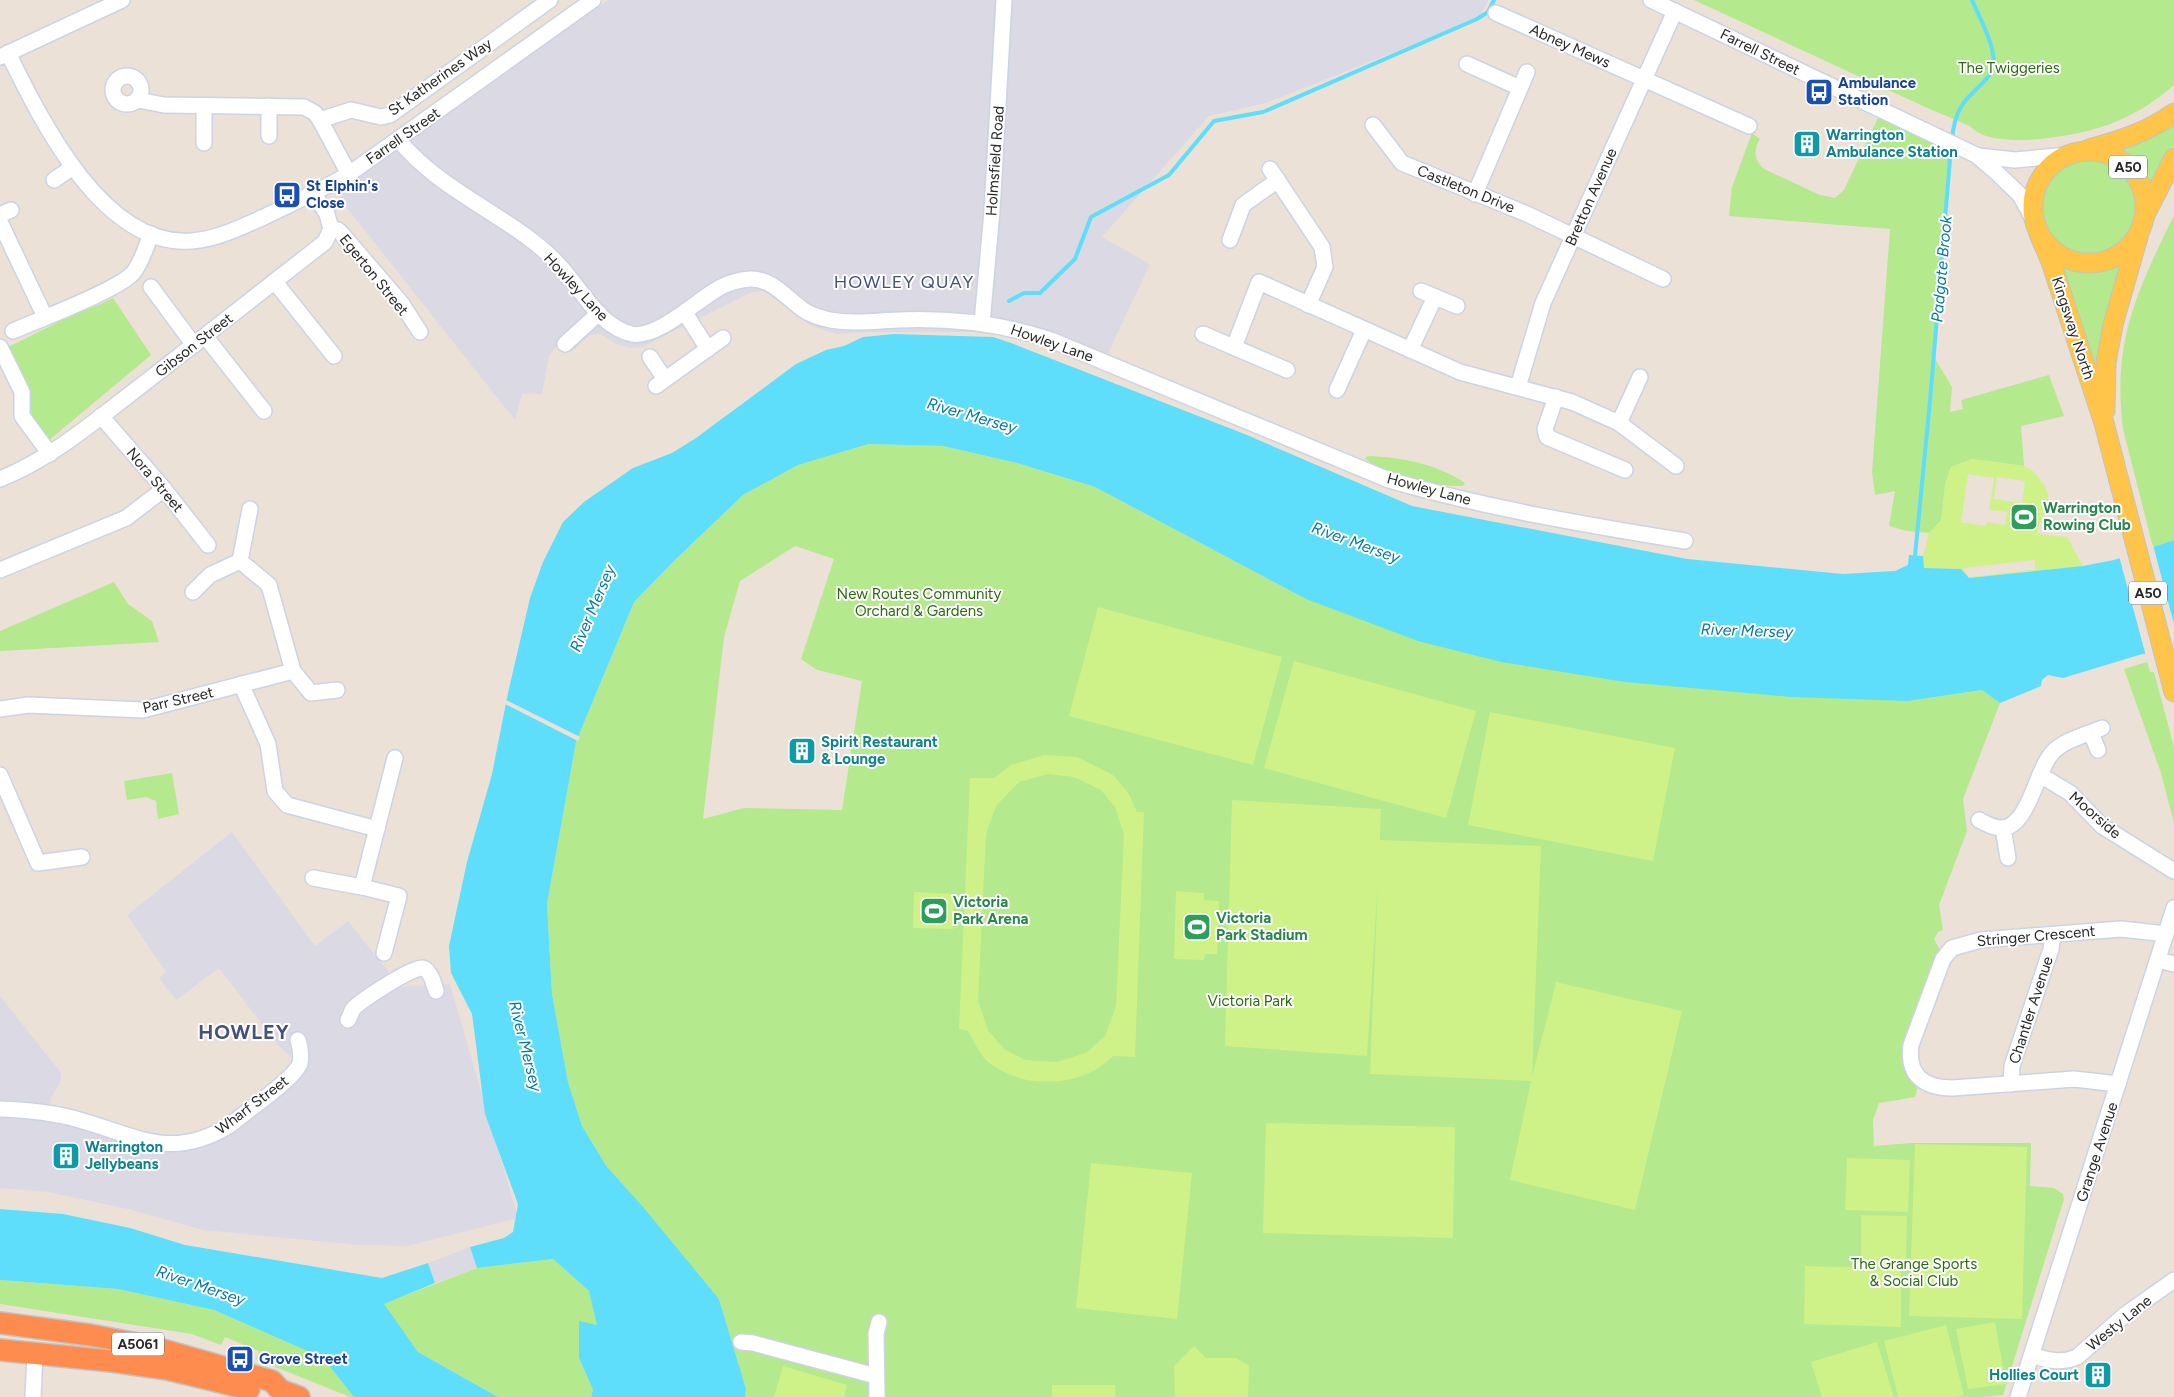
<svg xmlns="http://www.w3.org/2000/svg" width="2174" height="1397" font-family="Figtree,sans-serif">
  <style>
    .industrial { fill: #dbd9e3 }
    .green { fill: #b4e98d; fill-rule: evenodd }
    .pitch { fill: #cef287; fill-rule: evenodd }
    .water { fill: #5edefa }
    .pier { fill: #ece1d7 }
    .lines { fill: none; stroke-linecap: round; stroke-linejoin: round }
    .stream { stroke: #5edefa; stroke-width: 4 }
    .minor-casing { stroke: #ccd3e3; stroke-width: 18 }
    .major-casing { stroke: #c3c3c3; stroke-width: 21 }
    .highway-casing { stroke: #c3c3c3; stroke-width: 24 }
    .minor { stroke: #fff; stroke-width: 15 }
    .major { stroke: #fec54a; stroke-width: 19 }
    .highway { stroke: #ff8c4f; stroke-width: 21 }
    .labels { text-anchor: middle; stroke-width: 4; stroke-linejoin: round; paint-order: stroke }
    .shield { fill: #fff; stroke: #686868; stroke-width: 1 }
    .shield-label { font-size: 14px; font-weight: bold; fill: #282828 }
    .street-label { font-size: 15px; fill: #282828; stroke: #fff }
    .park-label { font-size: 15px; fill: #2c6a12; stroke: #fff }
    .transit-label { font-size: 15px; font-weight: bold; fill: #164399; stroke: #fff; text-anchor: start }
    .culture-label { font-size: 15px; font-weight: bold; fill: #0d838f; stroke: #fff; text-anchor: start }
    .leisure-label { font-size: 15px; font-weight: bold; fill: #27864d; stroke: #fff; text-anchor: start }
    .water-label { font-size: 16px; font-style: italic; fill: #0079a3; stroke: #fff }
    .quarter-label { font-size: 18px; letter-spacing: 1px; fill: #44537c; stroke: #fff }
    .district-label { font-size: 20px; font-weight: bold; letter-spacing: 1px; fill: #44537c; stroke: #fff }
  </style>
  <rect width="100%" height="100%" fill="#ece1d7"/>
  <g class="industrial">
    <polygon points="608,0 1489,0 1477,19 1266,103 1209,116 1102,237 1150,264 1102,366 1004,332 872,332 837,334 811,326 764,291 752,292 642,347 631,348 616,344 601,334 590,335 571,352 562,342 553,350 549,356 542,394 522,394 515,420 336,194"/>
    <polygon points="232,832 315,946 348,921 391,975 397,987 450,984 518,1218 407,1246 359,1245 203,1230 128,1209 48,1192 0,1188 0,996 61,1073 61,1081 51,1098 49,1115 193,1144 303,1069 277,1044 219,968 176,1000 159,978 166,972 127,915"/>
    <polygon points="470,1247 477,1268 435,1283 428,1263"/>
  </g>
  <g class="green">
    <path d="M1694,0H2174V85C2156,101 2137,113 2115,122C2086,135 1992,153 1970,126L1925,107Z"/>
    <path d="M1879,116L1951,151L1934,357L1952,387L1950,412L1963,409L1961,400L2049,375L2064,416L2021,426L2024,466L1972,459L1951,467L1946,482L1941,521L1929,533L1907,531L1889,526L1895,491L1875,495L1872,472L1890,229L1729,216L1732,187L1752,133L1760,139C1753,150 1754,160 1764,169L1820,195L1835,198L1844,190Z"/>
    <polygon points="2174,122 2174,145 2151,186 2142,170 2118,148"/>
    <circle cx="2089" cy="207" r="47"/>
    <path d="M2174,215V540L2153,547L2123,429C2112,341 2137,292 2174,215Z"/>
    <path d="M2125,260L2101,384L2062,265C2088,272 2101,273 2125,260Z"/>
    <polygon points="113,298 151,355 48,441 36,432 2,350 83,310 99,305"/>
    <path d="M869,444L943,446L1017,463L1095,487L1306,599L1908,701L1982,690L2000,703L1963,799L1967,831L1939,905L1943,930L1938,932L1934,939L1941,952L1903,1057L1918,1086L1915,1097L1879,1103L1873,1120L1874,1146L1912,1143H2031L2030,1186L2054,1188L2063,1194L2064,1199L2003,1395L1981,1397H745L746,1389L719,1299L607,1167L582,1126L568,1082L552,994L547,904L576,742L634,602L675,560L743,495L798,465ZM795,546L834,559L801,659L817,670L862,681L842,810L744,808L703,819L724,637L740,581Z"/>
    <path d="M1368,456C1401,457 1437,464 1465,483L1463,486C1439,487 1381,477 1365,458Z"/>
    <polygon points="114,582 128,604 152,621 159,642 0,651 0,631"/>
    <polygon points="2147,662 2150,672 2154,672 2174,747 2174,823 2161,773 2124,669"/>
    <polygon points="172,773 179,814 158,819 156,801 146,797 127,800 124,781"/>
    <polygon points="553,1259 589,1291 598,1325 579,1322 579,1358 593,1390 591,1397 498,1397 418,1352 383,1304 477,1268"/>
    <polygon points="0,1280 118,1289 214,1310 323,1358 354,1397 350,1397 256,1359 259,1351 225,1337 221,1345 192,1334 0,1304"/>
  </g>
  <g class="pitch">
    <path d="M1972,459L2024,466L2033,471L2045,486L2048,494V504L2036,534L2067,537L2083,566L1969,578L1961,569L1924,568L1923,556L1929,533L1941,521L1945,484L1951,467ZM1968,474L1994,478L1989,510L2007,512L2005,525L1987,522L1986,526L1961,522ZM1997,477L2025,481L2022,503L1994,499ZM2035,560V569L1969,577L1963,568Z"/>
    <polygon points="1098,607 1282,657 1253,765 1069,716"/>
    <polygon points="1294,661 1476,711 1446,818 1264,768"/>
    <polygon points="1490,712 1675,748 1653,861 1468,825"/>
    <path d="M1044,755L1077,757L1113,775L1129,794L1137,812H1144L1135,1057L1113,1056C1107,1061 1101,1067 1095,1070C1061,1088 1016,1086 986,1060C979,1053 973,1040 968,1031L959,1029L970,778H994L1011,765ZM1048,774L1074,777L1101,790L1115,807L1124,835L1116,1006L1105,1036L1086,1053L1057,1062L1025,1060L1004,1049L988,1030L978,1001L986,834L996,806L1019,782Z"/>
    <polygon points="1232,800 1381,809 1380,840 1541,846 1532,1077 1556,982 1682,1011 1635,1210 1510,1180 1531,1081 1370,1074 1378,880 1367,1056 1225,1046"/>
    <polygon points="1176,891 1204,893 1204,900 1219,901 1217,954 1205,954 1204,960 1174,959"/>
    <polygon points="914,892 954,894 953,929 913,928"/>
    <polygon points="1266,1123 1455,1127 1453,1238 1263,1233"/>
    <polygon points="1915,1144 2027,1147 2022,1319 1909,1316"/>
    <polygon points="1847,1158 1910,1160 1908,1212 1845,1210"/>
    <polygon points="1091,1163 1192,1173 1177,1319 1076,1308"/>
    <polygon points="1861,1215 1907,1216 1906,1265 1861,1265"/>
    <polygon points="1805,1266 1901,1269 1901,1327 1804,1324"/>
    <polygon points="1995,1322 2006,1384 1968,1389 1956,1329"/>
    <polygon points="1946,1325 1964,1395 1955,1397 1898,1397 1884,1341"/>
    <polygon points="1877,1342 1894,1397 1822,1397 1811,1362"/>
    <polygon points="1194,1346 1206,1358 1236,1358 1249,1366 1248,1397 1175,1397 1174,1366"/>
    <polygon points="783,1366 847,1385 844,1397 774,1397"/>
    <rect x="1052" y="1385" width="63" height="12"/>
  </g>
  <g class="water">
    <polygon points="894,334 993,337 1011,343 1247,435 1412,506 1687,559 1843,574 1895,571 1908,565 1909,555 1923,556 1924,568 1961,569 1969,578 2083,566 2114,560 2174,540 2174,647 2139,655 2063,678 2048,675 2042,680 2041,686 2000,703 1982,690 1908,701 1792,697 1625,682 1501,662 1418,641 1306,599 1095,487 1017,463 943,446 869,444 798,465 743,495 675,560 634,602 576,742 547,904 552,994 568,1082 582,1126 607,1167 643,1207 719,1299 746,1389 745,1397 591,1397 593,1390 579,1358 579,1321 597,1325 589,1291 553,1259 477,1268 470,1247 504,1238 513,1232 518,1204 485,1114 472,1014 451,973 449,946 467,862 492,774 508,693 530,598 543,562 563,522 584,502 633,468 672,453 696,438 796,364 826,350 844,346 863,337"/>
    <polygon points="0,1209 63,1214 130,1228 185,1245 382,1278 428,1263 435,1283 384,1304 418,1352 498,1397 354,1397 323,1358 214,1310 118,1289 0,1280"/>
  </g>
  <g class="pier">
    <polygon points="2153,545 2174,624 2174,650 2146,656 2119,556"/>
    <polygon points="2036,567 2036,569 1969,577 1962,568 1970,576"/>
    <polygon points="504,699 580,737 578,741 503,703"/>
  </g>
  <g class="lines">
    <g class="stream">
      <path d="M1952,140C1953,128 1955,117 1961,107C1972,87 1998,80 1993,54C1990,35 1979,17 1972,0"/>
      <polyline points="1009,301 1024,293 1040,293 1075,259 1091,217 1169,175 1214,121 1263,112 1477,19 1488,12 1494,0"/>
      <polyline points="1915,556 1930,401 1951,147"/>
    </g>
    <defs>
      <g id="minor">
        <polyline points="1651,0 1976,155 1995,171 2020,195 2034,221"/>
        <polyline points="1496,13 1749,126"/>
        <path d="M8,53C41,120 103,248 192,241C218,239 241,227 264,217C293,203 321,190 349,174L593,0"/>
        <polyline points="0,57 122,0"/>
        <polyline points="1467,64 1520,88"/>
        <circle cx="127" cy="90" r="14"/>
        <polyline points="138,100 164,105 304,107 315,113 320,120 349,174"/>
        <polyline points="204,106 204,143"/>
        <polyline points="320,120 351,110 381,117 390,115 550,0"/>
        <polyline points="1373,125 1402,163 1527,214 1663,279"/>
        <polyline points="269,136 269,106"/>
        <path d="M398,140C409,152 421,164 434,174C473,205 526,229 559,265C581,288 599,327 632,334C658,339 699,298 721,287C730,282 740,280 750,279C773,278 788,300 805,311C812,315 821,318 830,320C853,324 874,321 898,320C950,318 1001,323 1051,340L1389,480C1486,508 1586,525 1685,541"/>
        <polyline points="1978,156 2015,160 2068,155"/>
        <polyline points="1270,169 1322,247 1325,267 1308,305"/>
        <polyline points="54,180 73,167"/>
        <polyline points="314,194 327,214 331,229 338,230 342,234 402,304 420,332"/>
        <polyline points="1475,194 1527,72"/>
        <polyline points="0,215 11,210"/>
        <polyline points="0,222 45,317"/>
        <polyline points="1230,240 1243,205 1278,180"/>
        <polyline points="275,282 334,356"/>
        <polyline points="151,287 194,345"/>
        <polyline points="1421,291 1457,306"/>
        <polyline points="685,313 708,349"/>
        <polyline points="982,323 992,211 1004,0"/>
        <path d="M13,331C38,320 118,290 133,273C142,262 146,247 151,234"/>
        <polyline points="1203,334 1287,370"/>
        <polyline points="205,336 264,411"/>
        <polyline points="565,344 599,313"/>
        <polyline points="0,347 22,392 22,416 50,454"/>
        <polyline points="1234,347 1259,282 1460,372 1572,402 1619,423 1676,466"/>
        <polyline points="1410,350 1435,297"/>
        <polyline points="650,357 665,379"/>
        <polyline points="656,386 723,338"/>
        <polyline points="1518,387 1543,303 1675,11"/>
        <polyline points="1337,390 1364,330"/>
        <polyline points="1556,397 1545,429 1547,437 1625,470"/>
        <polyline points="101,416 164,489 208,545"/>
        <polyline points="1619,423 1640,377"/>
        <path d="M0,479C53,458 97,419 142,385C203,338 264,290 325,242L331,229"/>
        <polyline points="250,509 240,561 269,585 293,671 311,693 337,690"/>
        <polyline points="0,570 126,518 164,489"/>
        <polyline points="193,592 210,575 240,561"/>
        <polyline points="241,684 268,744 275,791 287,805 377,829"/>
        <polyline points="0,709 28,705 143,710 293,671"/>
        <polyline points="2091,733 2098,750"/>
        <polyline points="0,775 38,863 82,857"/>
        <polyline points="2040,775 2070,793 2102,826 2174,871"/>
        <path d="M1979,820C1985,823 1993,828 2001,828C2029,828 2036,769 2053,752C2064,740 2086,735 2102,728"/>
        <polyline points="2003,828 2008,858"/>
        <polyline points="313,878 362,887 395,758"/>
        <polyline points="362,887 399,896 384,953"/>
        <polyline points="2158,960 2174,964"/>
        <path d="M348,1020C350,1017 351,1012 353,1009C360,1001 415,965 423,968C431,971 434,984 436,991"/>
        <polyline points="2011,1084 2012,1066 2051,949 2053,935"/>
        <path d="M2118,1084L2074,1079L1953,1088C1924,1088 1907,1076 1911,1045L1943,959L1952,948L1981,940L2121,929L2166,934"/>
        <path d="M0,1109C26,1110 51,1112 76,1119C135,1135 171,1162 230,1125C245,1112 295,1079 300,1063C302,1055 300,1047 298,1040"/>
        <polyline points="741,1342 753,1343 876,1376"/>
        <path d="M2032,1355C2047,1360 2061,1364 2077,1357L2126,1314L2174,1280"/>
        <polyline points="33,1397 35,1353"/>
        <polyline points="877,1397 876,1334 879,1322"/>
        <polyline points="2018,1397 2174,908"/>
      </g>
      <g id="major">
        <path d="M2089,149C2119,141 2148,132 2174,113"/>
        <circle cx="2089" cy="207" r="56"/>
        <polyline points="2145,215 2174,158"/>
        <polyline points="2039,234 2050,259 2104,423 2174,692"/>
        <polyline points="2105,411 2106,363 2113,325 2138,237"/>
      </g>
      <g id="highway">
        <polyline points="0,1323 90,1335 149,1346 272,1381 280,1390 299,1397"/>
        <polyline points="0,1350 111,1361 167,1369 249,1389"/>
      </g>
    </defs>
    <use href="#minor" class="minor-casing"/>
    <use href="#major" class="major-casing"/>
    <use href="#highway" class="highway-casing"/>
    <use href="#minor" class="minor"/>
    <use href="#major" class="major"/>
    <use href="#highway" class="highway"/>
  </g>
  <defs>
    <symbol id="bus-square" viewBox="-11 -11 22 22"><rect x="-9" y="-9" width="18" height="18" rx="4" fill="#1a4fb4" stroke="#fff"/><path d="M-5-6H5V4H4V6H2V4H-2V6H-4V4H-5ZM-3.5-4V0h7V-4ZM-3.5 1.2v1.5H-2V1.2ZM2 1.2v1.5H3.5V1.2Z" fill="#fff"/></symbol>
    <symbol id="building-square" viewBox="-11 -11 22 22"><rect x="-9" y="-9" width="18" height="18" rx="4" fill="#0f9aa8" stroke="#fff"/><path d="M-4-6H4V6H1V3H-1V6H-4ZM-2.5-4.3h1.7v1.8h-1.7ZM.8-4.3h1.7v1.8H.8ZM-2.5-1h1.7V.8h-1.7ZM.8-1h1.7V.8H.8Z" fill="#fff"/></symbol>
    <symbol id="stadium-square" viewBox="-11 -11 22 22"><rect x="-9" y="-9" width="18" height="18" rx="4" fill="#2e9e5b" stroke="#fff"/><path d="M0-5a6.5 5 0 1 0 0 10a6.5 5 0 1 0 0-10ZM-3.5-1.8h7v3.6h-7Z" fill="#fff"/></symbol>
  </defs>
  <g fill-rule="evenodd">
    <use href="#bus-square" x="1803" y="76" width="32" height="32"/>
    <use href="#building-square" x="1791" y="128" width="32" height="32"/>
    <use href="#bus-square" x="271" y="179" width="32" height="32"/>
    <use href="#stadium-square" x="2008" y="501" width="32" height="32"/>
    <use href="#building-square" x="786" y="735" width="32" height="32"/>
    <use href="#stadium-square" x="918" y="895" width="32" height="32"/>
    <use href="#stadium-square" x="1181" y="911" width="32" height="32"/>
    <use href="#building-square" x="50" y="1140" width="32" height="32"/>
    <use href="#bus-square" x="224" y="1343" width="32" height="32"/>
    <use href="#building-square" x="2082" y="1359" width="32" height="32"/>
  </g>
  <g class="labels">
    <g class="shield">
      <rect x="2109" y="155.5" width="38" height="23" rx="4"/>
      <rect x="2129" y="581.5" width="38" height="23" rx="4"/>
      <rect x="112" y="1332.5" width="52" height="23" rx="4"/>
    </g>
    <g class="shield-label">
      <text x="2128" y="172">A50</text>
      <text x="2148" y="598">A50</text>
      <text x="138" y="1349">A5061</text>
    </g>
    <g class="street-label">
      <text transform="translate(1570 46) rotate(24)" y="5">Abney Mews</text>
      <text transform="translate(1760 52) rotate(26)" y="5">Farrell Street</text>
      <text transform="translate(440 77) rotate(-35)" y="5">St Katherines Way</text>
      <text transform="translate(403 136) rotate(-35)" y="5">Farrell Street</text>
      <text transform="translate(995 161) rotate(-86)" y="5">Holmsfield Road</text>
      <text transform="translate(1466 189) rotate(22)" y="5">Castleton Drive</text>
      <text transform="translate(1591 197) rotate(-66)" y="5">Bretton Avenue</text>
      <text transform="translate(374 275) rotate(51)" y="5">Egerton Street</text>
      <text transform="translate(576 287) rotate(47)" y="5">Howley Lane</text>
      <text transform="translate(2073 328) rotate(72)" y="5">Kingsway North</text>
      <text transform="translate(1052 343) rotate(19)" y="5">Howley Lane</text>
      <text transform="translate(194 345) rotate(-38)" y="5">Gibson Street</text>
      <text transform="translate(155 480) rotate(50)" y="5">Nora Street</text>
      <text transform="translate(1429 489) rotate(15)" y="5">Howley Lane</text>
      <text transform="translate(178 700) rotate(-13)" y="5">Parr Street</text>
      <text transform="translate(2095 815) rotate(41)" y="5">Moorside</text>
      <text transform="translate(2036 936) rotate(-5)" y="5">Stringer Crescent</text>
      <text transform="translate(2031 1010) rotate(-72)" y="5">Chantler Avenue</text>
      <text transform="translate(252 1105) rotate(-37)" y="5">Wharf Street</text>
      <text transform="translate(2097 1152) rotate(-72)" y="5">Grange Avenue</text>
      <text transform="translate(2119 1323) rotate(-39)" y="5">Westy Lane</text>
    </g>
    <g class="park-label">
      <text x="2009" y="73">The Twiggeries</text>
      <text x="919" y="599">New Routes Community<tspan x="919" dy="17">Orchard &amp; Gardens</tspan></text>
      <text x="1250" y="1006">Victoria Park</text>
      <text x="1914" y="1269">The Grange Sports<tspan x="1914" dy="17">&amp; Social Club</tspan></text>
    </g>
    <g class="transit-label">
      <text x="1838" y="88">Ambulance<tspan x="1838" dy="17">Station</tspan></text>
      <text x="306" y="191">St Elphin's<tspan x="306" dy="17">Close</tspan></text>
      <text x="259" y="1364">Grove Street</text>
    </g>
    <g class="culture-label">
      <text x="1826" y="140">Warrington<tspan x="1826" dy="17">Ambulance Station</tspan></text>
      <text x="821" y="747">Spirit Restaurant<tspan x="821" dy="17">&amp; Lounge</tspan></text>
      <text x="85" y="1152">Warrington<tspan x="85" dy="17">Jellybeans</tspan></text>
      <text x="2079" y="1380" text-anchor="end">Hollies Court</text>
    </g>
    <g class="leisure-label">
      <text x="2043" y="513">Warrington<tspan x="2043" dy="17">Rowing Club</tspan></text>
      <text x="953" y="907">Victoria<tspan x="953" dy="17">Park Arena</tspan></text>
      <text x="1216" y="923">Victoria<tspan x="1216" dy="17">Park Stadium</tspan></text>
    </g>
    <g class="water-label">
      <text transform="translate(1941 269) rotate(-85)" y="6">Padgate Brook</text>
      <text transform="translate(972 415) rotate(16)" y="6">River Mersey</text>
      <text transform="translate(1356 542) rotate(20)" y="6">River Mersey</text>
      <text transform="translate(592 608) rotate(-67)" y="6">River Mersey</text>
      <text transform="translate(1747 630) rotate(2)" y="6">River Mersey</text>
      <text transform="translate(526 1046) rotate(76)" y="6">River Mersey</text>
      <text transform="translate(201 1285) rotate(19)" y="6">River Mersey</text>
    </g>
    <g class="quarter-label">
      <text x="904" y="288">HOWLEY QUAY</text>
    </g>
    <g class="district-label">
      <text x="244" y="1039">HOWLEY</text>
    </g>
  </g>
</svg>
